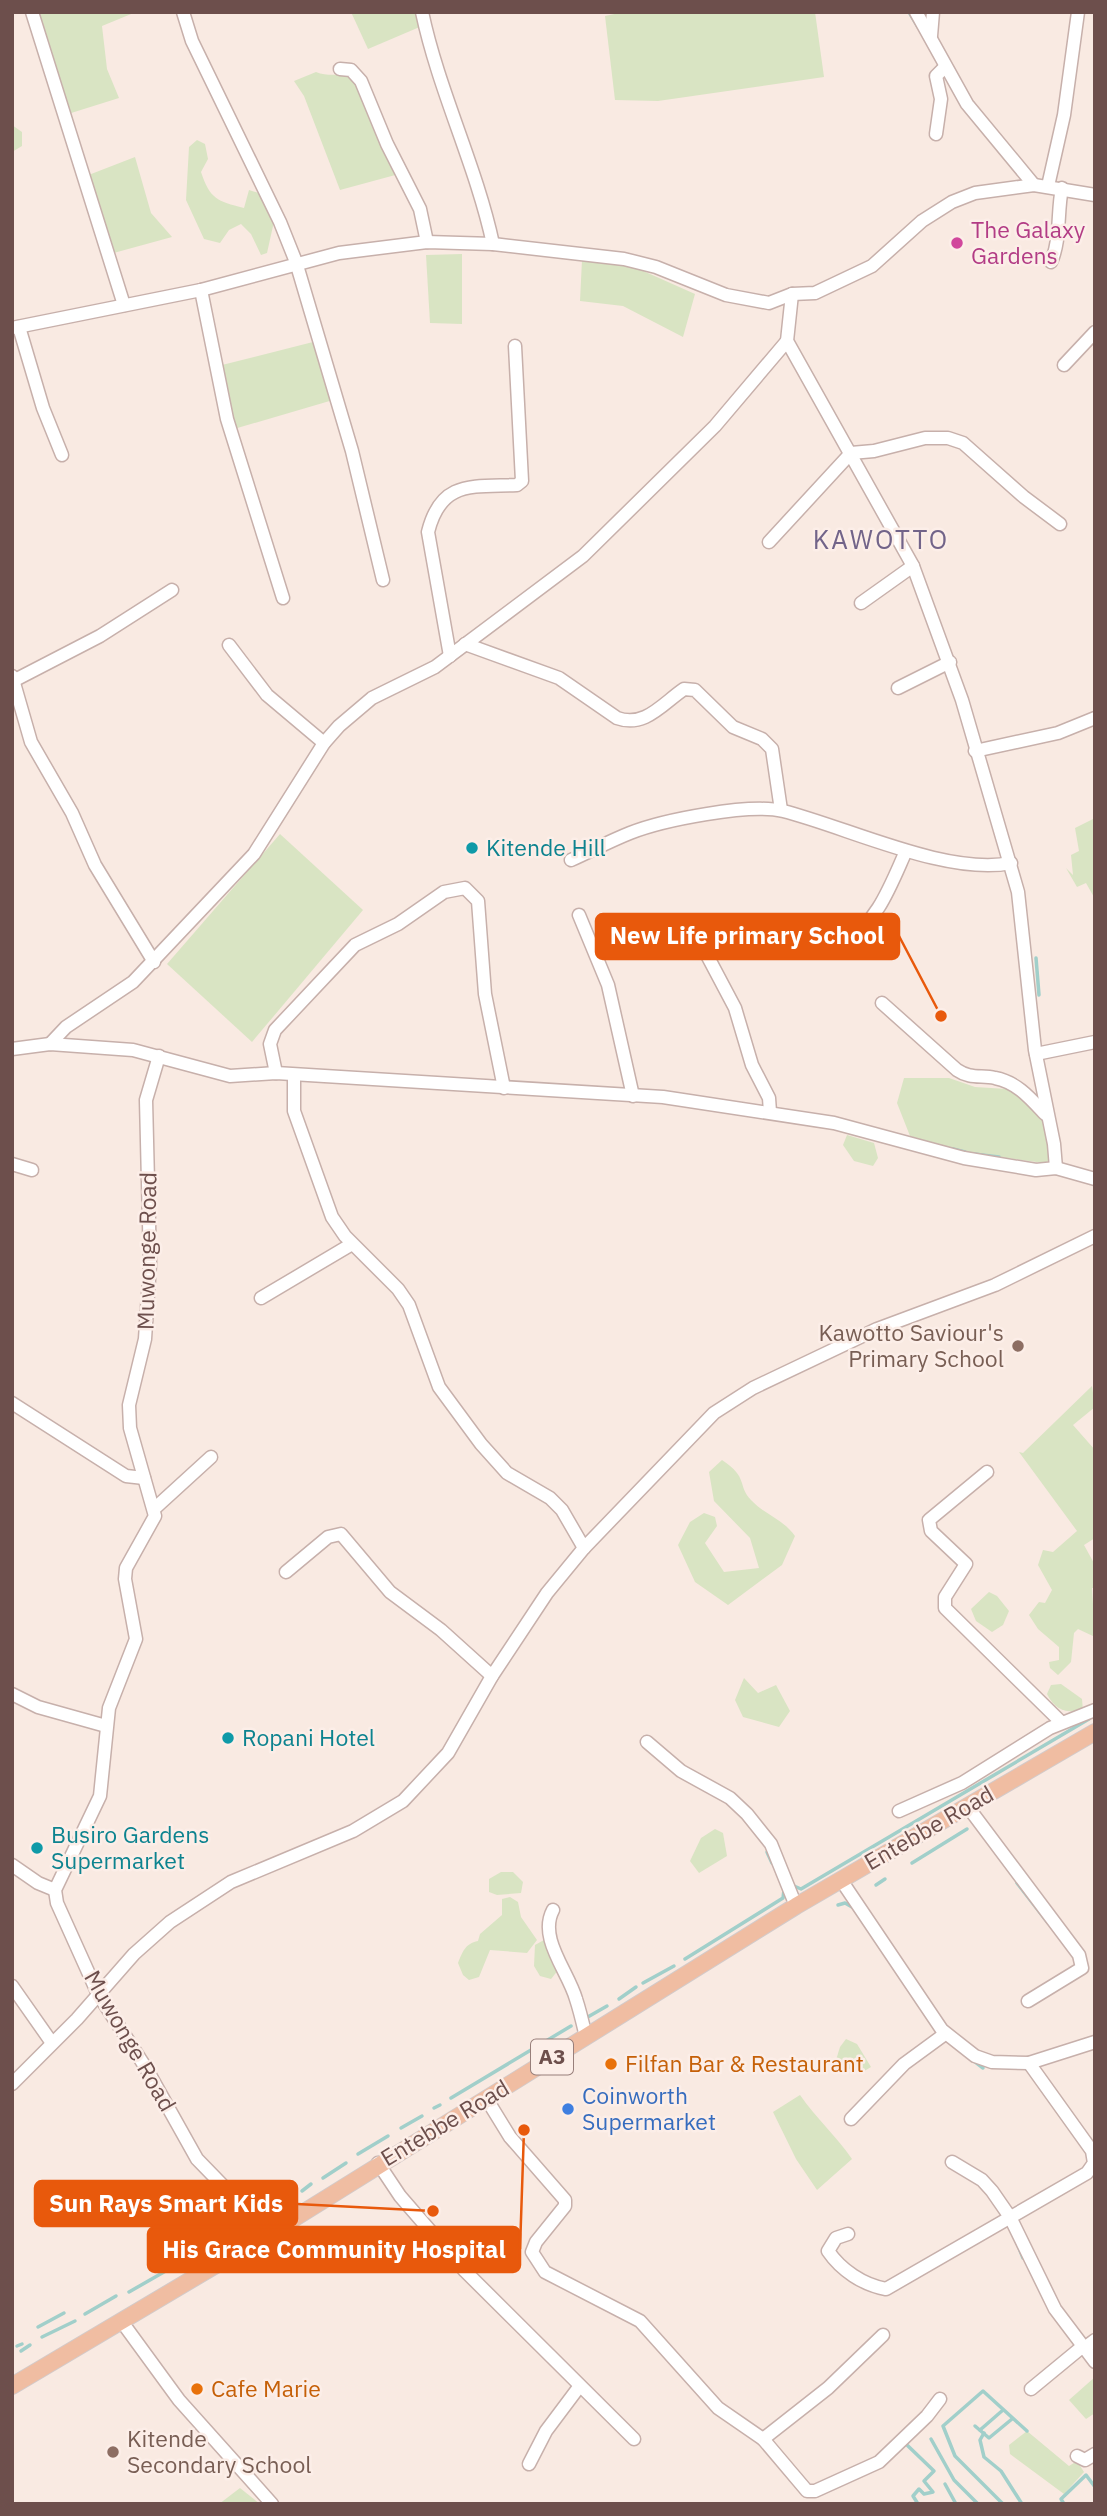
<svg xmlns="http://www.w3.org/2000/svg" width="1107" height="2516" font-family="'IBM Plex Sans',sans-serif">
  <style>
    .green { fill: #d9e4c3 }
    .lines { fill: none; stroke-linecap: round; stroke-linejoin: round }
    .stream { stroke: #a1cfca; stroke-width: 3.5 }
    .minor-casing { stroke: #c7b0ab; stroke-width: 15 }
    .major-casing { stroke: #d3cac9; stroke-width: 18 }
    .minor { stroke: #fff; stroke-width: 12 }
    .major { stroke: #f0bda2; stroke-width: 16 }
    .hotel-dot { fill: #d1479c; stroke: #fceee8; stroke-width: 2.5 }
    .culture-dot { fill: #0f9aa8; stroke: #fceee8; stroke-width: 2.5 }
    .education-dot { fill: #8d6e63; stroke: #fceee8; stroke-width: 2.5 }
    .food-dot { fill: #e8710a; stroke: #fceee8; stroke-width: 2.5 }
    .shop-dot { fill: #3f7fe0; stroke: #fceee8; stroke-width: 2.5 }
    .labels { text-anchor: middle; stroke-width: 5; stroke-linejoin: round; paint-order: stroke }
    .shield { fill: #fceee8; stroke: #987f7b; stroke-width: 2 }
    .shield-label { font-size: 21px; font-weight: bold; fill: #6d4f4c }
    .hotel-label { font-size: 23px; fill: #b23c85; stroke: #fceee8; text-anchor: start }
    .culture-label { font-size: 23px; fill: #0d838f; stroke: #fceee8; text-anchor: start }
    .street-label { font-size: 23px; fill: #6d4f4c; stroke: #fceee8 }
    .education-label { font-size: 23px; fill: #785e54; stroke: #fceee8; text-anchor: end }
    .food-label { font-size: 23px; fill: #c56008; stroke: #fceee8; text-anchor: start }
    .shop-label { font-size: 23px; fill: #366cbe; stroke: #fceee8; text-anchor: start }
    .quarter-label { font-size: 26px; letter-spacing: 2px; fill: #726489; stroke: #fceee8 }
    .leader { fill: none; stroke: #e8590c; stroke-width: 2.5 }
    .callout-dot { fill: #e8590c; stroke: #fceee8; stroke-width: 2.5 }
    .callout { fill: #e8590c; stroke: #e8590c; stroke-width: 2.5 }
    .callout-label { font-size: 24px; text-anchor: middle; font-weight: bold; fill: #fff }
  </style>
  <rect width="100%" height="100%" fill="#f9eae2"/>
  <g class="green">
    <polygon points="34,12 136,12 102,26 107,69 119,98 68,114"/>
    <polygon points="351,12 420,12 422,26 368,49"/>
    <polygon points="624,12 815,12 824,77 658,101 615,100 605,16"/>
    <path d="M316,72C329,78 342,71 353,79C364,86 392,158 399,174L340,190L304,96L294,81Z"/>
    <polygon points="12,125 22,132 22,146 12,152"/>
    <path d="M197,140L205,144L208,159L201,172C210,199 217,201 244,208L249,190L274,198L273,226L267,253L261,255L251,234L241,224L229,230L220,243L204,239L186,200L189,147Z"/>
    <polygon points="135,157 151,213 172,237 110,254 86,176"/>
    <polygon points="462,254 462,324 430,323 426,255"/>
    <polygon points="582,260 632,266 695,294 683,337 623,306 580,301"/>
    <polygon points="313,342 333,400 234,429 218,366"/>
    <polygon points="1095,818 1095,899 1086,883 1077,887 1066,868 1073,875 1071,855 1079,851 1075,828"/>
    <polygon points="280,834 363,910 252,1042 167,964"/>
    <polygon points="904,1078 949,1078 975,1087 1007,1089 1024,1098 1045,1124 1053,1159 1044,1163 969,1153 910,1136 897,1103"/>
    <polygon points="847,1135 874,1143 878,1158 873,1166 854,1161 843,1145"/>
    <polygon points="1092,1386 1095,1407 1073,1425 1095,1450 1095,1538 1084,1545 1095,1565 1095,1588 1092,1588 1095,1637 1078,1629 1074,1633 1071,1662 1058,1675 1050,1668 1049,1662 1059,1660 1059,1647 1038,1629 1029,1615 1039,1602 1045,1603 1052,1590 1038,1565 1043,1550 1053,1552 1077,1531 1019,1452 1023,1453"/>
    <path d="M722,1460C749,1478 737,1485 751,1500C765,1515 783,1519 795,1536L782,1565L728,1605L695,1582L678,1545L690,1522L704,1513L715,1517L717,1526L705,1543L724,1572L759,1568L750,1538L714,1501L709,1472Z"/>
    <polygon points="989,1592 997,1596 1009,1611 1003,1625 992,1632 976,1621 971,1609"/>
    <polygon points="744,1678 758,1693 776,1685 790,1711 779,1727 743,1717 735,1700"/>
    <path d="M1061,1684L1082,1699L1083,1711C1065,1713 1055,1710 1047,1694L1051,1685Z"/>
    <polygon points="715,1829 723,1833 727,1856 699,1873 690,1861 701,1838"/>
    <polygon points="501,1872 513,1872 523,1882 521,1893 497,1895 489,1892 489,1879"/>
    <path d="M510,1897L518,1902L521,1917L537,1940L527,1953L490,1950L479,1977L469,1980L463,1975L458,1963C463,1951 465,1944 478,1941L480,1934L502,1915V1899Z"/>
    <polygon points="544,1940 550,1944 559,1969 551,1979 540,1976 534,1966 535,1945"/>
    <polygon points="846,2039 857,2044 871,2067 861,2073 843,2067 836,2060 840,2047"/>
    <path d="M800,2095C816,2118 836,2136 852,2159L817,2190L796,2159L773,2112Z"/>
    <polygon points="1095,2377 1095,2413 1086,2419 1069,2400"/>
    <polygon points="1027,2431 1069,2466 1077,2461 1084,2472 1064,2494 1010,2454 1009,2445"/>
    <polygon points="240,2488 260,2504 219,2504"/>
  </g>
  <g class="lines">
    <g class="stream">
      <polyline points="909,12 918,27"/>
      <polyline points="1036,958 1039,995"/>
      <polyline points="953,1149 965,1152"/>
      <polyline points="974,1154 999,1157"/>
      <polyline points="767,1852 772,1863"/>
      <polyline points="912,1863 967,1829"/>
      <polyline points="1017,1883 1048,1923"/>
      <polyline points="876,1885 885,1879"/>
      <polyline points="794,1886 801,1889 1089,1719"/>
      <polyline points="838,1905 845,1903 852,1907"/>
      <polyline points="685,1959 783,1898 784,1890"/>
      <polyline points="643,1983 674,1966"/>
      <polyline points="619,1999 636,1987"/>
      <polyline points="586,2018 607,2006"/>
      <polyline points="974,2061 983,2068"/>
      <polyline points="451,2098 571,2026"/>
      <polyline points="434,2108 440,2105"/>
      <polyline points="401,2128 422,2116"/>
      <polyline points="358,2154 388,2136"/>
      <polyline points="323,2178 346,2163"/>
      <polyline points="302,2191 311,2184"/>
      <polyline points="263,2215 294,2195"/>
      <polyline points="1017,2243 1023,2258"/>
      <polyline points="129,2292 253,2221"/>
      <polyline points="85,2314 116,2296"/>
      <polyline points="38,2327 64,2313"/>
      <polyline points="42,2337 75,2321"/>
      <polyline points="17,2346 22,2344"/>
      <polyline points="21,2351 30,2345"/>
      <polyline points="975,2426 989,2438 1012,2419"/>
      <polyline points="980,2430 1003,2410"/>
      <polyline points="984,2433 980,2440 984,2457 1001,2471 1022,2504"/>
      <polyline points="931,2439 954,2480 978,2504"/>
      <polyline points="907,2445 934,2471 924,2481 933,2492 924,2494 919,2489 913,2496 918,2504"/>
      <polyline points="945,2484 956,2504"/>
      <polyline points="1003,2504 955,2456 943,2426 983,2391 1027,2431"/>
      <polyline points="1064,2504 1061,2499 1086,2475 1095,2487"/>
    </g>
    <defs>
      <g id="minor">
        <polyline points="32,12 124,305"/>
        <polyline points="183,12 192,41 280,222 296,262 352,451 383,580"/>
        <path d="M422,12C439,92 476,165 493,244"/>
        <polyline points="916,12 967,104 1034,185"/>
        <polyline points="931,36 933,12"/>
        <polyline points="340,69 351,70 361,81 387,144 420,209 427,242"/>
        <polyline points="936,134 941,99 936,76 945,67"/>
        <polyline points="1048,186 1064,115 1078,12"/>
        <path d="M1051,262C1061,240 1057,212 1062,188"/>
        <polyline points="201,290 227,419 283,598"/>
        <polyline points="792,294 787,341 913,566 962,700 1018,892 1035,1050 1054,1144 1056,1168"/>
        <polyline points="19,327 43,408 62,455"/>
        <polyline points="12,328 201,290 339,253 427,242 493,244 624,259 656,267 726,295 769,303 792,294 815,293 872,266 922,221 952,202 975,193 1034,185 1095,195"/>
        <polyline points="1064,365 1095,332"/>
        <polyline points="769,542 851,453 874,451 925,438 948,438 963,443 1024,497 1060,524"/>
        <polyline points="861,603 913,566"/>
        <path d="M465,644L559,678L617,718C645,728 662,704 684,689L695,690L733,727L762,739L772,749L781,810"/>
        <polyline points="229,645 267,695 324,743"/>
        <path d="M450,656L428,532C441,480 472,487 517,485L522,481L515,346"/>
        <polyline points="12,676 31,742 72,813 95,865 154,962"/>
        <polyline points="13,681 100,636 172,590"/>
        <polyline points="898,688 950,662"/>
        <polyline points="975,751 1058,733 1095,718"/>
        <path d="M571,860C591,851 610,841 630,833C663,820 749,803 783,811C847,827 947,876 1011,863"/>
        <polyline points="579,915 608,985 633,1096"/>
        <polyline points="699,940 735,1008 752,1065 769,1098 770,1112"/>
        <path d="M845,942C878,922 891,884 906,851"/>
        <path d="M882,1003L957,1070C970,1079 981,1075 995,1078C1017,1082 1031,1099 1045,1114"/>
        <polyline points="50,1044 66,1027 133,982 254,854 324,743 339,726 372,698 435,667 583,556 715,426 787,341"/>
        <polyline points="12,1049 50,1044 133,1050 230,1076 276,1073 663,1097 834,1123 964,1158 1036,1170 1056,1168 1095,1179"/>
        <polyline points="1036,1054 1095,1042"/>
        <polyline points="159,1056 146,1100 150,1264 145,1339 129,1405 130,1428 155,1516 126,1568 125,1579 136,1639 109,1708 100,1796 55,1890 57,1903 98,1994 146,2068 197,2159 269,2233"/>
        <polyline points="276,1073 270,1044 275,1030 355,945 398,924 444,892 465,888 478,901 485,994 504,1088"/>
        <polyline points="294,1075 294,1111 332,1217 345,1236 398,1289 409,1305 439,1387 481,1444 507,1473 550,1498 562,1510 584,1548"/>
        <polyline points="12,1164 32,1170"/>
        <polyline points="261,1298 352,1244"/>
        <polyline points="12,1403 126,1476 144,1478"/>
        <polyline points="987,1472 929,1520 931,1531 966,1564 945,1597 945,1608 1061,1722"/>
        <polyline points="154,1509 211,1457"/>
        <polyline points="286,1572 328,1537 341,1534 390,1592 441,1630 492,1676"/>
        <polyline points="12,1694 38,1707 106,1726"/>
        <polyline points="647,1742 681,1771 730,1798 747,1814 771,1844 796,1906"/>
        <polyline points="968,1807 1079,1955 1082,1968 1028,2001"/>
        <polyline points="899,1811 962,1783 1050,1728 1095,1710"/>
        <polyline points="12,1865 38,1883 55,1890"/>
        <polyline points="841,1880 942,2030 975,2056 992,2062 1029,2063 1095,2042"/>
        <path d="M553,1910C538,1938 568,1971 576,1999C580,2011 583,2024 586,2037"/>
        <polyline points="12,1986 52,2043"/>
        <polyline points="12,2084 77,2019 134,1954 170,1922 231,1882 353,1831 403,1801 448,1753 492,1676 547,1593 584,1548 714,1413 753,1388 877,1329 995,1285 1095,1236"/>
        <polyline points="486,2098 510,2137 565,2200 565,2206 536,2242 532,2252 545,2272 640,2321 718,2408 763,2439 807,2491 815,2491 879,2462 927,2416 940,2399"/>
        <polyline points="851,2119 904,2064 945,2034"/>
        <polyline points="952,2162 982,2180 992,2191 1010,2217 1055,2309 1095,2362"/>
        <polyline points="378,2163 400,2196 465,2271 634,2439"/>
        <path d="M848,2234L836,2238L828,2251C841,2270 863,2285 886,2289L1087,2173L1094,2163L1092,2151L1029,2063"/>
        <polyline points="122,2322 179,2400 272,2504"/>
        <polyline points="1083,2349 1095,2340"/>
        <polyline points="1031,2389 1082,2347"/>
        <polyline points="763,2439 828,2388 883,2335"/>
        <polyline points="1077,2456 1085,2460 1095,2454"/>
        <polyline points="529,2464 546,2431 579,2387"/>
      </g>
      <polyline id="major" points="12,2386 285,2224 796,1906 1095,1732"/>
    </defs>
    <use href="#minor" class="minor-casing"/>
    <use href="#major" class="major-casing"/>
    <use href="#minor" class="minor"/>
    <use href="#major" class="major"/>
  </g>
  <circle class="hotel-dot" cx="957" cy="243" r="7"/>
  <g class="culture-dot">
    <circle cx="472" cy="848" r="7"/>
    <circle cx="228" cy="1738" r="7"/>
    <circle cx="37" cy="1848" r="7"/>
  </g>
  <g class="education-dot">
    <circle cx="1018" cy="1346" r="7"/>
    <circle cx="113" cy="2452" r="7"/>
  </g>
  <g class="food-dot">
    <circle cx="611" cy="2064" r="7"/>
    <circle cx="197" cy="2389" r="7"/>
  </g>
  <circle class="shop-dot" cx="568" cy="2109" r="7"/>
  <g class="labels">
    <rect class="shield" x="531" y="2039.5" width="42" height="35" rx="5"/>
    <g class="shield-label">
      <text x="552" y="2064">A3</text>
    </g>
    <g class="hotel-label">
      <text x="971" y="238">The Galaxy<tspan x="971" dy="26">Gardens</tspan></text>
    </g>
    <g class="culture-label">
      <text x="486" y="856">Kitende Hill</text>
      <text x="242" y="1746">Ropani Hotel</text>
      <text x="51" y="1843">Busiro Gardens<tspan x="51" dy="26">Supermarket</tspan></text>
    </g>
    <g class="street-label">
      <text transform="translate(147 1251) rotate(-89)" y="8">Muwonge Road</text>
      <text transform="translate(929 1828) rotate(-30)" y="8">Entebbe Road</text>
      <text transform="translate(130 2041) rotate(60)" y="8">Muwonge Road</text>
      <text transform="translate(445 2123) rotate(-31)" y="8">Entebbe Road</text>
    </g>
    <g class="education-label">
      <text x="1004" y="1341">Kawotto Saviour's<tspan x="1004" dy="26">Primary School</tspan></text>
      <text x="127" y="2447" text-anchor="start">Kitende<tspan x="127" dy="26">Secondary School</tspan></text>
    </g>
    <g class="food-label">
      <text x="625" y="2072">Filfan Bar &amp; Restaurant</text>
      <text x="211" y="2397">Cafe Marie</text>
    </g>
    <g class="shop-label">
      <text x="582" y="2104">Coinworth<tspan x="582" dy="26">Supermarket</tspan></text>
    </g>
    <g class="quarter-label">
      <text x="881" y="549">KAWOTTO</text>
    </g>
  </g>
  <path class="leader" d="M941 1016L899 936M433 2211L297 2204M524 2130L520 2249"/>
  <g class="callout-dot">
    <circle cx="941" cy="1016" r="7"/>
    <circle cx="433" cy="2211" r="7"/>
    <circle cx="524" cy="2130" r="7"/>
  </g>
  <g class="callout">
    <rect x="596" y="914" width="303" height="45" rx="7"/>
    <rect x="35" y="2181" width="262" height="45" rx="7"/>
    <rect x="148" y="2227" width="372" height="45" rx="7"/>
  </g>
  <g class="callout-label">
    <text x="747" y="944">New Life primary School</text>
    <text x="166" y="2212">Sun Rays Smart Kids</text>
    <text x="334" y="2258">His Grace Community Hospital</text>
  </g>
  <rect width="1107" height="2516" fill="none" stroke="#6d4f4c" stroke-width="28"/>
</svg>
